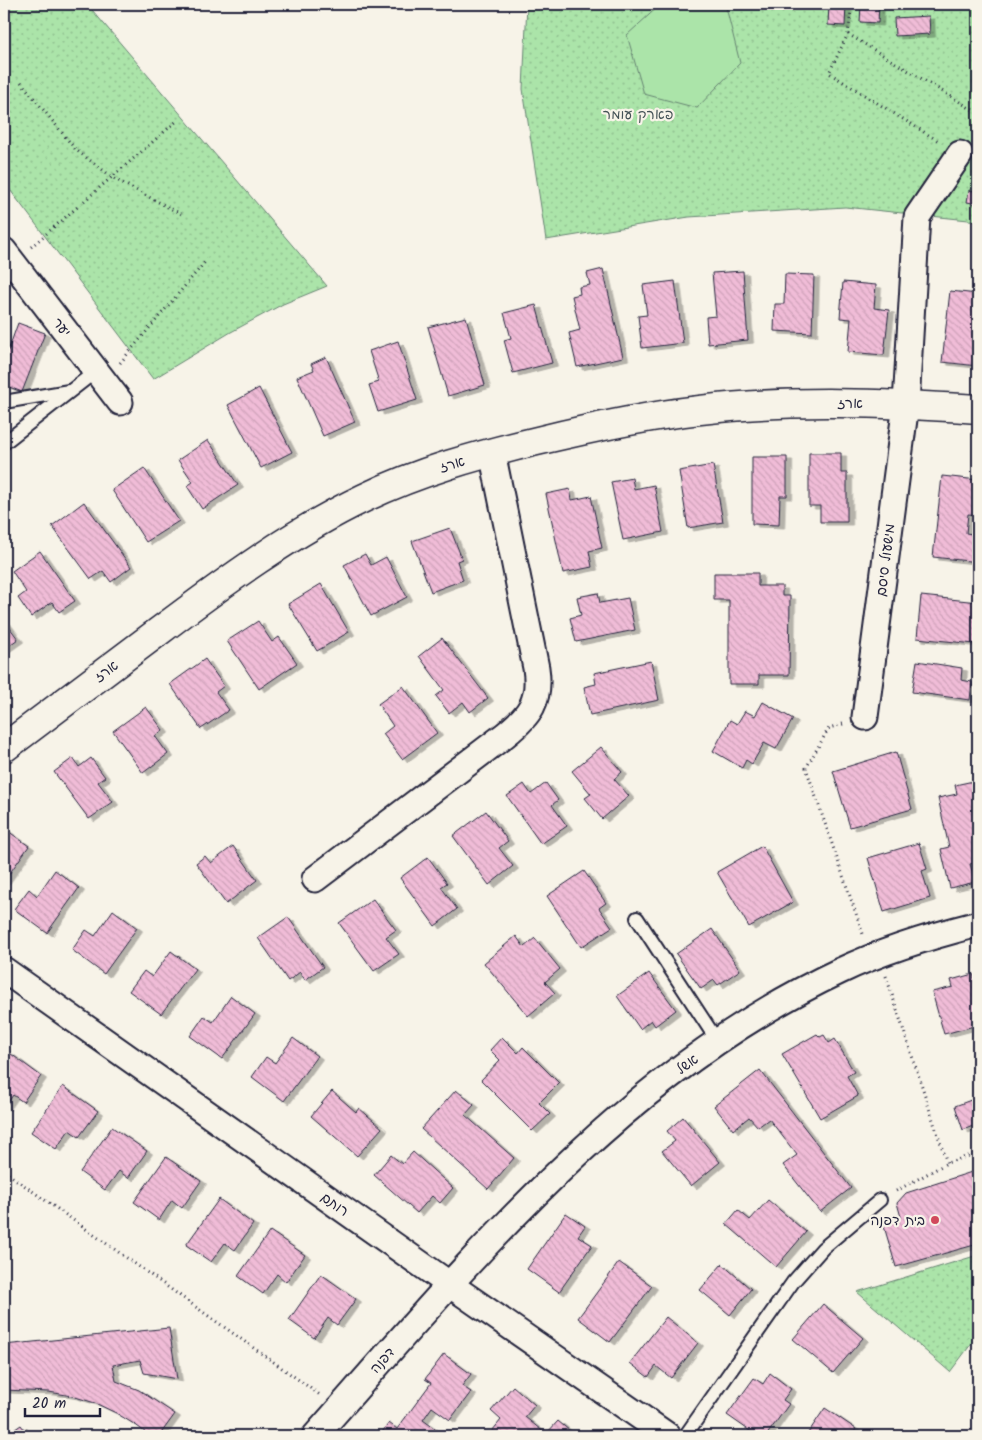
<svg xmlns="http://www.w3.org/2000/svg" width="982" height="1440" font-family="Kalam,'Playpen Sans Hebrew',sans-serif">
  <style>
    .green { fill: url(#green-dots); stroke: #668372 }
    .pitch { fill: #abe4a9; stroke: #668372 }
    .building { fill: url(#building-back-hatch); stroke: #22223b; filter: url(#shadow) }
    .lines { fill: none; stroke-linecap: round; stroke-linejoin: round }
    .lane-casing { stroke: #22223b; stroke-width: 16 }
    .street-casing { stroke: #22223b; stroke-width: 29 }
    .secondary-casing { stroke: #22223b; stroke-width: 31 }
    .path { stroke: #22223b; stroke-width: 3; stroke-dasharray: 1 4; stroke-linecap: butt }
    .lane { stroke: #f7f3e8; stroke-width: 12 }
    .street { stroke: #f7f3e8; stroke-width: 25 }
    .secondary { stroke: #f7f3e8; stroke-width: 28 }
    .poi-dot { fill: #d1495b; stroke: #f7f3e8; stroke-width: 2 }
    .labels { text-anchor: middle; stroke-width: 4.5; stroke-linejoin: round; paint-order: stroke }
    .park-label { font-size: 14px; fill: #445256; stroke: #f7f3e8 }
    .street-label { font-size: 14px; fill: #22223b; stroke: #f7f3e8 }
    .poi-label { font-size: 14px; fill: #22223b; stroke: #f7f3e8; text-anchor: end }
  </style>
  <defs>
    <pattern id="green-dots" width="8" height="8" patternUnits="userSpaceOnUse" patternTransform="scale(1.25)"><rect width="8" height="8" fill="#abe4a9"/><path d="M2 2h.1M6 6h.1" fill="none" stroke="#93c392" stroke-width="1.8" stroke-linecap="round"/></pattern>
    <pattern id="building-back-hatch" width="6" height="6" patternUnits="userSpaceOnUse" patternTransform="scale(1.25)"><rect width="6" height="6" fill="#f0bcd7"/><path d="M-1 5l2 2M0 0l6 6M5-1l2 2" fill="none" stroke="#cea1b9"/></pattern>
    <filter id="shadow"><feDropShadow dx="5.5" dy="3" stdDeviation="0" flood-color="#0004"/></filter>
  </defs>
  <rect width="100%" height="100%" fill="#f7f3e8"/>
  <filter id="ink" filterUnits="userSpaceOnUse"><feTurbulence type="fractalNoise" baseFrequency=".02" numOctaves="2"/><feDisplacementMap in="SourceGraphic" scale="10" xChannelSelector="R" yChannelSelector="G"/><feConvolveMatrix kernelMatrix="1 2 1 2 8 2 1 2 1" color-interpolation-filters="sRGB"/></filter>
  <g filter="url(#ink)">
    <g class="green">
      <polygon points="4,4 87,4 327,286 283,304 231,332 153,379 4,182"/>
      <polygon points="527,4 978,4 978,221 845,207 689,217 546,240 523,89"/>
      <polygon points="978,1255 978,1335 950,1372 857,1292"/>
    </g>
    <polygon class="pitch" points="661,4 710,4 726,7 740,63 697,108 644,94 627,35"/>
    <g class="building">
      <polygon points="829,4 846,4 845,26 828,25"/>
      <polygon points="861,4 879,4 878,23 860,22"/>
      <polygon points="929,16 930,34 895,36 894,18"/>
      <polygon points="969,190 978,192 978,204 967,202"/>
      <polygon points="603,269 623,357 577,367 569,333 580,330 572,296 580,294 579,287 590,285 587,273"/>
      <polygon points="743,271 748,340 708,344 706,317 716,316 712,273"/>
      <polygon points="785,274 814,275 812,333 774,331 775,304 784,304"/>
      <polygon points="675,281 683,343 642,348 638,316 647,315 643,285"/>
      <polygon points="843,282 876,285 874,308 889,310 884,355 848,352 851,319 840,318"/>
      <polygon points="950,291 978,294 978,366 942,362"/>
      <polygon points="536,305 552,363 513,373 504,340 511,338 504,313"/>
      <polygon points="466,317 485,385 448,396 428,327"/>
      <polygon points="18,323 45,333 22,392 4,385 4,362"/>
      <polygon points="398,341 417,400 378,412 369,385 379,382 369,351"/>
      <polygon points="326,357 355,422 323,436 297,377 314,370 311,364"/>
      <polygon points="259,388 292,452 261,468 228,405"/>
      <polygon points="208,440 238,485 202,509 187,486 193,482 178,460"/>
      <polygon points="809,453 841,453 841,473 847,473 847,522 820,522 820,506 809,506"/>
      <polygon points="752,457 787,457 787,496 780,496 779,525 752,524"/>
      <polygon points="713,465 723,522 688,528 679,471"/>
      <polygon points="144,468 179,521 146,542 112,490"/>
      <polygon points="942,476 978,480 978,515 968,514 966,533 978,535 978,562 933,557"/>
      <polygon points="632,478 634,489 654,485 663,532 623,540 611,482"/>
      <polygon points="570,489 572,500 591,496 602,548 589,551 592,567 563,573 546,494"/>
      <polygon points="84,502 131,567 111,582 103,571 91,579 52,526"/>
      <polygon points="450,528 462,559 457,561 463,580 431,592 412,541"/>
      <polygon points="40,551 75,601 59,612 52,602 31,617 18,598 26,592 12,571"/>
      <polygon points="365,554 371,565 386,557 407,597 371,616 344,565"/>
      <polygon points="714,573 758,573 758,586 782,586 782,596 790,596 789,675 759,675 759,684 729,684 729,600 714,600"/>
      <polygon points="321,584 349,632 317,651 288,604"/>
      <polygon points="598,593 600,603 628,598 635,630 576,642 570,618 581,615 577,597"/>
      <polygon points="921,596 978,602 978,627 975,644 917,638"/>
      <polygon points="4,620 18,639 4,649"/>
      <polygon points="258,621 272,642 279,637 297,663 259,689 227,641"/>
      <polygon points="442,638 488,698 470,712 463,702 449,713 436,696 444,690 419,656"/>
      <polygon points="205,659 224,686 216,692 229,710 201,729 170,684"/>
      <polygon points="651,661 659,700 590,715 584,687 596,684 594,673"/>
      <polygon points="917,661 962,668 961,680 972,682 970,700 912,692"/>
      <polygon points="403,686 437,733 402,759 383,734 393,726 378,704"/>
      <polygon points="763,702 793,719 776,749 764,743 752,764 746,760 742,768 713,751 730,720 737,724 745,711 755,716"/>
      <polygon points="146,707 163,730 155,736 168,754 143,773 113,731"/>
      <polygon points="601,747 622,772 614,779 629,796 602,819 585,798 591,794 572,771"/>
      <polygon points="896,752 912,809 850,827 833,771"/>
      <polygon points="73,758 79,767 91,758 105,777 98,782 113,802 89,819 54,772"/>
      <polygon points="978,780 978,862 970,864 975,882 950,888 941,849 949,847 938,798 957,794 955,785"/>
      <polygon points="546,783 558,800 552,805 567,826 541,844 507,796 524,784 531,794"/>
      <polygon points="486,811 508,841 499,848 513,866 489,885 453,836"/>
      <polygon points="5,829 29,846 4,881 4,831"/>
      <polygon points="919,843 927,869 922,871 930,898 884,912 868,858"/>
      <polygon points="233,846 257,880 226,904 196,863 205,856 211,863"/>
      <polygon points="762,846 793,902 749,927 717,872"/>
      <polygon points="428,857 447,883 441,887 457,909 435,926 400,878"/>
      <polygon points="55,870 79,888 47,933 14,909 29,889 37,896"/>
      <polygon points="584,871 606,903 599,908 612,927 581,947 547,896"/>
      <polygon points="373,899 396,930 386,937 399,954 374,971 339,923"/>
      <polygon points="113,910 137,928 104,974 72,950 86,930 95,936"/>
      <polygon points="288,917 323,967 305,980 300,972 288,981 258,938"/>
      <polygon points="712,929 740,970 718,985 714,980 701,989 676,954"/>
      <polygon points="516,936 524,947 535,938 560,969 545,982 555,993 528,1016 484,963"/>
      <polygon points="171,951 195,969 161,1014 129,991 144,971 152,977"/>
      <polygon points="649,973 676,1010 655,1026 651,1020 640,1029 617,996"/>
      <polygon points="973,974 978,993 978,1025 944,1034 932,992 953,987 951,980"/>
      <polygon points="231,996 255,1014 222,1059 190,1036 204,1016 213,1022"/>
      <polygon points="817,1034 820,1037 824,1035 829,1043 835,1039 854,1072 847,1076 858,1096 820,1118 782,1054"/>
      <polygon points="502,1037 518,1053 523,1047 559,1083 539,1103 550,1114 532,1131 481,1080 500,1060 490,1050"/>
      <polygon points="293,1038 317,1056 284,1101 252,1077 266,1057 275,1063"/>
      <polygon points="7,1051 41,1076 23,1102 13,1095 4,1108 4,1056"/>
      <polygon points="760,1070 851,1188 820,1212 783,1165 797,1155 769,1119 758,1127 749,1117 733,1130 714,1106"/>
      <polygon points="63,1086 98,1111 79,1137 69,1130 56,1149 31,1132"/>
      <polygon points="456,1090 474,1105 465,1115 514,1158 488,1189 421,1129"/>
      <polygon points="332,1091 356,1112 359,1108 382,1128 357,1156 311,1116"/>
      <polygon points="971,1100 978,1124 963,1130 955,1106"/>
      <polygon points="683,1117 720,1162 691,1186 662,1151 675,1141 667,1131"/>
      <polygon points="112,1127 147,1151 128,1178 119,1171 105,1190 80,1172"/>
      <polygon points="413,1152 453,1188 440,1203 432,1196 417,1213 374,1175 391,1155 402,1164"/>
      <polygon points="166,1157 201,1181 182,1208 172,1200 159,1220 134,1202"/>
      <polygon points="978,1170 978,1194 975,1195 978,1205 978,1244 896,1267 883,1223 901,1217 897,1203 906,1193"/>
      <polygon points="219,1199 253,1224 235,1250 225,1243 211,1262 186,1245"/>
      <polygon points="768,1200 806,1232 776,1267 726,1224 738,1210 750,1220"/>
      <polygon points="566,1213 585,1226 578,1236 592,1245 559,1292 527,1269"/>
      <polygon points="270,1231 305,1255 286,1282 277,1274 263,1294 238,1276"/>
      <polygon points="619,1262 652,1286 610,1342 578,1318"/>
      <polygon points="722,1264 751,1289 730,1315 700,1290"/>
      <polygon points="321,1274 356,1299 337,1325 328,1318 314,1338 289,1320"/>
      <polygon points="823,1304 863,1338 833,1373 793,1339"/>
      <polygon points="666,1317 698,1343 671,1378 656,1366 648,1377 630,1363"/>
      <polygon points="169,1328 177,1379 144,1373 140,1360 113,1365 116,1381 139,1390 175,1414 159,1436 150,1436 137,1426 116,1413 95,1403 72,1396 49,1392 4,1390 4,1345"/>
      <polygon points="444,1354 471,1374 462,1386 471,1392 450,1420 432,1407 423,1420 442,1434 440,1436 379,1436 389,1423 397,1429 431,1383 425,1379"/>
      <polygon points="770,1373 791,1389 783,1400 789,1404 766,1436 757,1436 727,1415 754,1378 763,1384"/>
      <polygon points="513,1386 535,1405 525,1417 546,1434 558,1421 576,1436 488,1436 501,1420 491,1411"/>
      <polygon points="825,1408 856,1429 851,1436 806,1436"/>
      <polygon points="21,1425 29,1436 5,1436"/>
    </g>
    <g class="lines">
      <defs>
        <g id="lane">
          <polyline points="4,402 69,391"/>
          <polyline points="4,443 96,371"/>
          <polyline points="637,918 718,1042"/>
          <polyline points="685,1436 793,1282 823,1248 880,1200"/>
        </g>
        <g id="street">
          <polyline points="4,251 120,402"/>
          <polyline points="865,717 906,404 917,217 960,154"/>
          <path d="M315,879L505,735C530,715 541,701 536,668L492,452"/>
          <polyline points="4,970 449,1284 668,1436"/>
          <path d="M315,1436C470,1261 624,1072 840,971C884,950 931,936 978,924"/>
        </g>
        <path id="secondary" d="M4,748C55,709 107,671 158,632C223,583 291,533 364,498C420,471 478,455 537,441C591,428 645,416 700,410C793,399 886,403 978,409"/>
      </defs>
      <use href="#lane" class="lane-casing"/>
      <use href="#street" class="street-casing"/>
      <use href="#secondary" class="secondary-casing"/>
      <g class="path">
        <polyline points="852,4 848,34 829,73 940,142"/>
        <polyline points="848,34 978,113"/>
        <polyline points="21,82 76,150 115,179 181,214"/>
        <polyline points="31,247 178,120"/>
        <polyline points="120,363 205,262"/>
        <polyline points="843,724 829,728 806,768 863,934"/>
        <polyline points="886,976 947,1163"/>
        <polyline points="4,1171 320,1395"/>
        <polyline points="896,1191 947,1163 978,1153"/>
      </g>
      <use href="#lane" class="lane"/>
      <use href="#street" class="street"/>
      <use href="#secondary" class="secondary"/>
    </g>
  </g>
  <circle class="poi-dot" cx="935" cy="1220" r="5"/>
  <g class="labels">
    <g class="park-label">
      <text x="638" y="119">פארק עומר</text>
    </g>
    <g class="street-label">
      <text transform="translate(62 327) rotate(52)" y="5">יער</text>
      <text x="850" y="408">ארז</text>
      <text transform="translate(452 464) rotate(-17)" y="5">ארז</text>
      <text transform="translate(885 560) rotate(-83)" y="5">מישעול סיסם</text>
      <text transform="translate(106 671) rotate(-37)" y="5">ארז</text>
      <text transform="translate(687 1064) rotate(-36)" y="5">אשל</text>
      <text transform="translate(335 1204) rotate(35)" y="5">רותם</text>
      <text transform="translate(382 1360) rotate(-49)" y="5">דפנה</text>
    </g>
    <g class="poi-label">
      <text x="925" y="1225">בית דפנה</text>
    </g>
  </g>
  <rect width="982" height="1440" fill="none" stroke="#f7f3e8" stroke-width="20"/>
  <rect x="10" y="10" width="962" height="1420" fill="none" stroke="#22223b" stroke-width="2" filter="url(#ink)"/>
  <path d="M25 1408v8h75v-8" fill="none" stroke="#22223b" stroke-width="2.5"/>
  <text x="32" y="1408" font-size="15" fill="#22223b" stroke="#f7f3e8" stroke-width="4" paint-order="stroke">20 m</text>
</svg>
